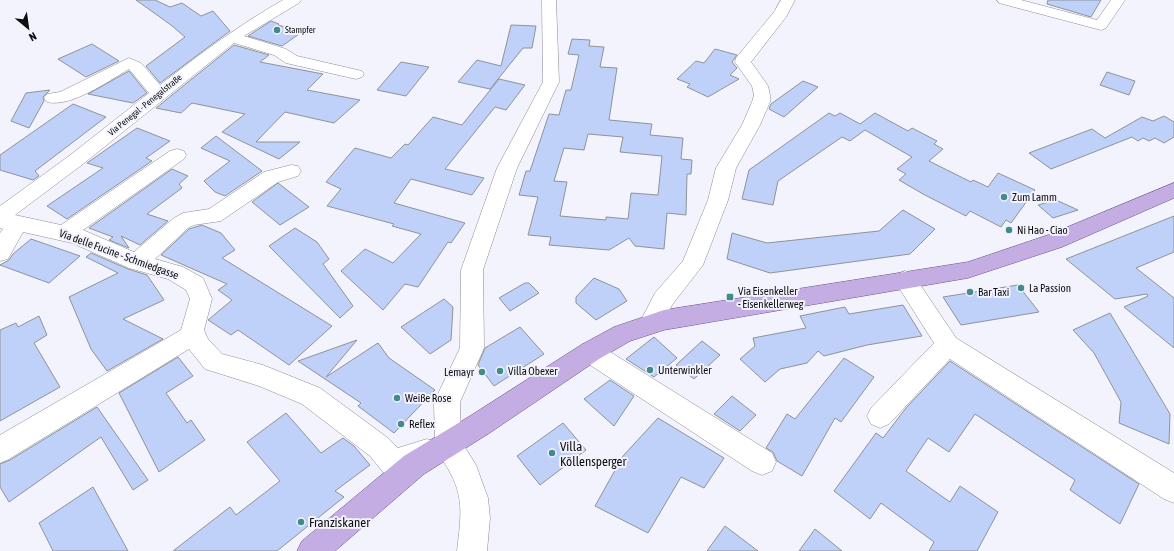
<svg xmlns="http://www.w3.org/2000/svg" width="1174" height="551" font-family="'Asap Condensed',sans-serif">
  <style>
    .building { fill: #bfd1f8; stroke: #8f939a; fill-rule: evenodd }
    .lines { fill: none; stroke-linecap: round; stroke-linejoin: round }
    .minor-casing { stroke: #8c8c94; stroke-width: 1 }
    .major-casing { stroke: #6a528c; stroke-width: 1 }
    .minor { fill: #fff; fill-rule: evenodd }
    .major { fill: #c3ade2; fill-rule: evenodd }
    .poi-dot { fill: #438b8a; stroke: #f2f3fc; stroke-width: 1.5 }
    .labels { text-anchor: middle; stroke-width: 4; stroke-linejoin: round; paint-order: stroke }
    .far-poi-label { font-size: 9px; fill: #0e0e11; stroke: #f2f3fc; text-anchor: start }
    .far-street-label { font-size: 9px; fill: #0e0e11; stroke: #f2f3fc }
    .poi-label { font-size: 11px; fill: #0e0e11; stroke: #f2f3fc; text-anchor: start }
    .street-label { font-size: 11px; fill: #0e0e11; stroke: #f2f3fc }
    .near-poi-label { font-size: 13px; fill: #0e0e11; stroke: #f2f3fc; text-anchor: start }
  </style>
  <rect width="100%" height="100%" fill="#f2f3fc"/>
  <g class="building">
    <polygon points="136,0 155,0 170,7 182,3 201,16 213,11 230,31 160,83 146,66 185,37 171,25"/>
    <polygon points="1048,0 1101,0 1091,17 1047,4"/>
    <polygon points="271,21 279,24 278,25 302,32 282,46 248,36"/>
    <polygon points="511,25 536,26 532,48 523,48 490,89 458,82 477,60 501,66"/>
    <path d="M572,39L590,40L589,46L604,47L600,67L617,68L609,120L652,124L650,135L683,138L681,159L692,160L691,174H687L686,215L667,213L664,249L635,246L629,238L609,250L549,245L551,237L528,235L538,197L519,195L526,171H530L549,114L559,115L566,90H571L579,55L568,54ZM588,134L623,137L620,152L662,156L658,195L631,193L628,219L606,217V220L560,216L567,182L554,181L564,148L584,150Z"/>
    <polygon points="92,44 119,61 86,77 58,59"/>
    <polygon points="234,45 269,55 260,62 323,74 307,90 360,100 334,123 285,112 256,142 300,142 279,159 222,132 245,114 192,103 181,113 156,108"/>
    <polygon points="715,49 737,55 732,62 737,68 730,75 739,79 708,97 687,87 690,84 677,79 696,61 704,63"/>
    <polygon points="401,62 429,67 406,96 377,90"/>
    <polygon points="129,71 147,93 133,103 88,94"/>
    <polygon points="1107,72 1135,81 1129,95 1100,85"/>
    <polygon points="499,79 525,85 506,110 495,107 445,169 484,178 472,195 411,179 394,203 465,223 451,243 448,242 418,287 405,284 383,310 341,271 365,249 393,263 421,234 392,226 394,224 327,206 341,189 326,182 355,148 391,158 405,144 408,145 433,117 462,125"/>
    <polygon points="803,81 818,87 784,117 769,109 771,104"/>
    <polygon points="50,90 43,97 44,101 29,128 11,121 26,93"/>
    <polygon points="73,104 106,117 35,171 39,176 33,180 0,170 0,155"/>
    <polygon points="829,113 835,116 840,113 860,124 875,113 908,131 912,128 937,141 934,144 943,149 929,161 971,182 973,180 988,187 998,173 1035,190 1011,223 1006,220 1001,227 970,211 966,216 923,194 899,180 906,174 897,169 912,157 865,130 850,141 842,137 778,181 773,205 742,199 749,170"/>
    <polygon points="1164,116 1174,122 1174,137 1164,143 1155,138 1149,141 1143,138 1138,141 1132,137 1051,169 1029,153 1092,129 1105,138 1142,117 1153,121"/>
    <polygon points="137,128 170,141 146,158 152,161 67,219 47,206 103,168 87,163"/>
    <polygon points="216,136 262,171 225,196 215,192 204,181 230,161 201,148"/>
    <polygon points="172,169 188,176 179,184 182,188 147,214 168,221 140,245 121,236 129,248 109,240 113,237 89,228"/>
    <polygon points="278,183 309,207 280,225 252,202"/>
    <polygon points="1056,200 1078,210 1053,218 1038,205"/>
    <polygon points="903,210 935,229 910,254 770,273 727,259 732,233 767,243 879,231"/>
    <polygon points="1174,216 1174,252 1136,268 1174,298 1174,348 1124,307 1148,296 1147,294 1115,299 1066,259"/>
    <polygon points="202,225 221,233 235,250 222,258 332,326 289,365 238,330 231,335 208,320 232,300 218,290 227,284 161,255 189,229"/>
    <polygon points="295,228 317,242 329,259 323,264 353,306 340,318 269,246"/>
    <polygon points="31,239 80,256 49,283 0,265 9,260 13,254"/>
    <polygon points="91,253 128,269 147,275 164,300 123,319 163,339 107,371 91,349 69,297 118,273 86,257"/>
    <polygon points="594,278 619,289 627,301 596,320 576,303 576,297"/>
    <polygon points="525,283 529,283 539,293 510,311 499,298"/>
    <polygon points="1018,285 1039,312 961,325 943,297"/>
    <polygon points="444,299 453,307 451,340 430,354 401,327"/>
    <polygon points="903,305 922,336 867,345 824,356 818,351 807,363 780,369 765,382 740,359 755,346 753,338 806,328 800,316 845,307 849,314"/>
    <polygon points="1110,313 1170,414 1169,444 1119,423 1121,402 1094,353 1073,330"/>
    <polygon points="39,316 47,335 34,343 60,387 0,421 0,330 16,323 18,327"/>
    <polygon points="520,327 544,354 494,386 478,365 485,348"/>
    <polygon points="654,337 677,358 654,377 626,359"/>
    <polygon points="357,340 326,377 378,343 389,358 435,390 394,433 358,406 361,403 298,361"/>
    <polygon points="702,341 720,355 694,379 676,365"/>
    <polygon points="178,357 193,376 166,393 187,423 191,420 205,440 159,472 119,393"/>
    <polygon points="844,358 874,377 841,422 835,418 802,476 777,461 773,452 766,448 787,414 795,419"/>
    <polygon points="950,361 1139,484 1120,524 1070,490 1075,480 975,414 949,452 928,438 906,471 950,502 960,486 998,512 977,551 929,551 934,542 881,503 870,519 834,491 876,433 883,438 906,408"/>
    <polygon points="610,380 634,396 614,426 584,399"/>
    <polygon points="732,396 756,415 740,431 714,414"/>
    <polygon points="97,407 148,480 133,490 101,437 9,502 0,487 0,464 10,460"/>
    <polygon points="286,413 321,453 343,438 354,446 370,465 335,491 344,497 277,551 173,551 230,507 236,515 280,481 247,442"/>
    <polygon points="658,418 724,458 704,488 681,477 648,533 595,506 623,456"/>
    <polygon points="563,423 586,450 540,485 517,456"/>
    <polygon points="93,487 128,551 53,551 39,523"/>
    <polygon points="725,526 758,551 707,551"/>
    <polygon points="815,529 842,551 799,551"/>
  </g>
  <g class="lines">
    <defs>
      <g id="minor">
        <path d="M283,0H301L299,3L244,36L286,49L297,56L362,71L364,74L362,77L356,79L286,63L274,55L234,43L83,164L15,215L61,225L170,151L177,149L184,151L186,155L184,159L83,230L134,252L174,218L183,213L209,209L264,172L291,165L298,166L301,171L298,176L278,182L221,221L194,225L188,228L155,259L183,267L203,278L212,299L204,330L208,339L222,354L263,365L320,388L388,438L398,448L427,439L435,442L434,402L460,348L461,270L497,168L543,82L542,0H556L559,82L517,168L483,270L484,348L460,402L461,441L476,465L488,498L490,518L487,551H457C462,509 465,491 439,455L437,461L393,476L383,472L370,456L302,404L259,386L205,369L189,349L9,459L0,463V435L181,330L190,299L186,290L168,279L129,268L72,243L23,232L8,259L0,261V233L3,229L0,228V206L69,156L149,93L129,69C108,81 71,108 47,102L44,98L47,94L60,92L129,58L141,63L160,85C200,54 239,25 283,0Z"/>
        <polygon points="781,0 795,0 786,17 751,62 768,86 770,95 770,102 760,125 736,168 728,200 703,265 672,305 659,331 651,334 643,331 639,324 655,293 683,261 708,200 716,168 742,125 752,102 754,95 752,86 735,62 736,58 774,12"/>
        <polygon points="997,0 1021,0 1097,20 1111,0 1125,0 1106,28 1101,30 999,3"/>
        <polygon points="905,271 913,274 956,338 1174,473 1174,503 1164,499 950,359 889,424 880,428 871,424 867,416 871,408 934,343 894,280 897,274"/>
        <polygon points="590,342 599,345 772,453 776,462 772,471 762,475 752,471 581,359 578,352 581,345"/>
      </g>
      <polygon id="major" points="1174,183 1174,198 1062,247 968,278 664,330 630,341 599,359 488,434 424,474 335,551 297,551 302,541 404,456 470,416 581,345 614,327 664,310 968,262 1048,235"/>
    </defs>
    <use href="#minor" class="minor-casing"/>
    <use href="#major" class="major-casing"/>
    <use href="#minor" class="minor"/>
    <use href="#major" class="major"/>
  </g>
  <g class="poi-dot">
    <circle cx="277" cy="30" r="4"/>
    <circle cx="1004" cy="197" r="4"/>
    <circle cx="1009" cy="230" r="4"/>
    <circle cx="1021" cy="288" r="4"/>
    <circle cx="970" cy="292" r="4"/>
    <rect x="726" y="293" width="8" height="8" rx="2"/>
    <circle cx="650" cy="370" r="4"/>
    <circle cx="500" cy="371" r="4"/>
    <circle cx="482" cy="372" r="4"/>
    <circle cx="397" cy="398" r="4"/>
    <circle cx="401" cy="424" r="4"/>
    <circle cx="552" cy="453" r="4"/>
    <circle cx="301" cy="522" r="4"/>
  </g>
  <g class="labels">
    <g class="far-poi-label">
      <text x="285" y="33">Stampfer</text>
    </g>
    <g class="far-street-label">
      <text transform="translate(145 105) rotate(-39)" y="3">Via Penegal - Penegalstraße</text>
    </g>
    <g class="poi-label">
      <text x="1012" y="201">Zum Lamm</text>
      <text x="1017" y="234">Ni Hao - Ciao</text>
      <text x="1029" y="292">La Passion</text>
      <text x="738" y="295">Via Eisenkeller<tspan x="738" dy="13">- Eisenkellerweg</tspan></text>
      <text x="978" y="296">Bar Taxi</text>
      <text x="658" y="374">Unterwinkler</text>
      <text x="508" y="375">Villa Obexer</text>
      <text x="474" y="376" text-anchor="end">Lemayr</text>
      <text x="405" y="402">Weiße Rose</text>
      <text x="409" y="428">Reflex</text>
    </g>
    <g class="street-label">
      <text transform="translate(119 254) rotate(20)" y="4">Via delle Fucine - Schmiedgasse</text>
    </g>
    <g class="near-poi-label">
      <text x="560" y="451">Villa<tspan x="560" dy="15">Köllensperger</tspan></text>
      <text x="309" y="527">Franziskaner</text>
    </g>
  </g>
  <g transform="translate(28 28) rotate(151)" stroke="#f2f3fc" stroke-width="3" paint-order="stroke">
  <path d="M0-3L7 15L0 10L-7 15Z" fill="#0e0e11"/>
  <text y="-6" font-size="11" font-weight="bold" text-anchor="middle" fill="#0e0e11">N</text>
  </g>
</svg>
